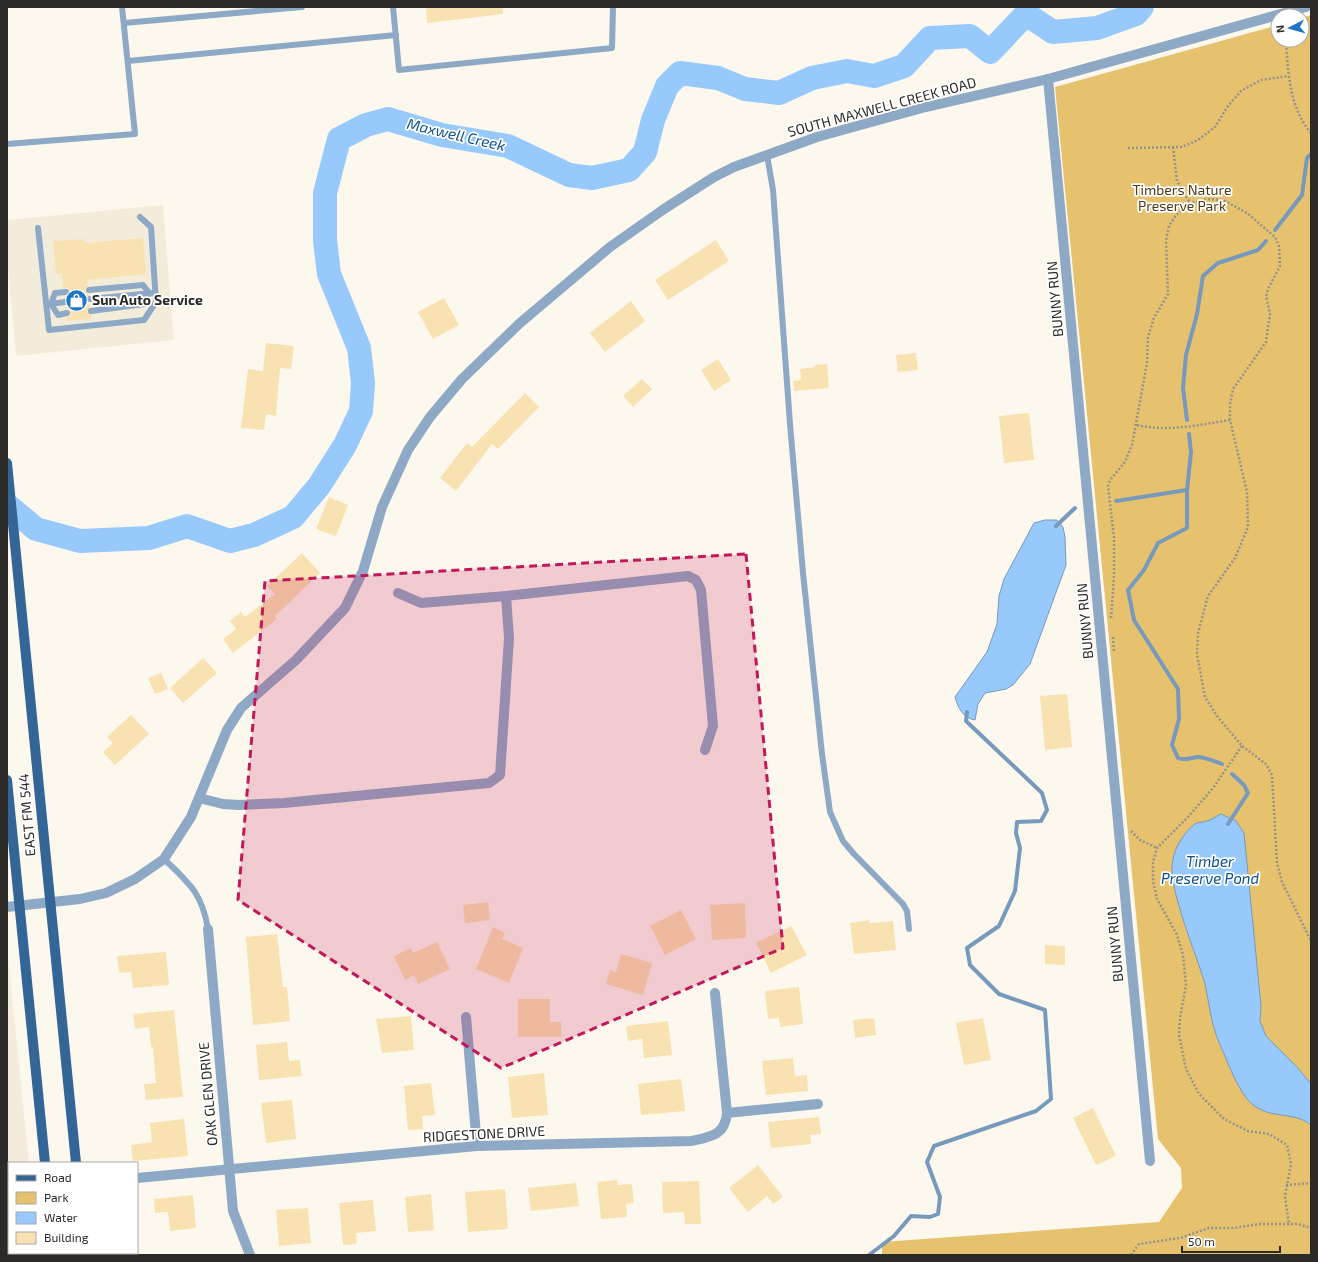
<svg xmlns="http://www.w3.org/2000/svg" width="1318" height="1262" font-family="'Exo 2',sans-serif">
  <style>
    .built { fill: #f4ecdb }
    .green { fill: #e7c26e }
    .water { fill: #97c9fd; stroke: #7799bc }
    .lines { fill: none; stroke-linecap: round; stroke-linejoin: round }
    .stream { stroke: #7799bc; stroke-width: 4 }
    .river { stroke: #97c9fd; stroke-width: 24 }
    .building { fill: #f9e2b1 }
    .path { stroke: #95928b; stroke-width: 2.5; stroke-dasharray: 2 2; stroke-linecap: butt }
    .lane { stroke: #8ea9c5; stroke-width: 6 }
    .street { stroke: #8ea9c5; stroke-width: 10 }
    .primary { stroke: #346597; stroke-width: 10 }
    .marked { fill: #c2185b; fill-opacity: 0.2; stroke: #c2185b; stroke-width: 3; stroke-dasharray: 8 5; stroke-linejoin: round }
    .labels { text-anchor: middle; stroke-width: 3.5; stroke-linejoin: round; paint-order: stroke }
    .street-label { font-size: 14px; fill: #2b2a26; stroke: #fff }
    .park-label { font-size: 14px; fill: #4b3c17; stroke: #fff }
    .poi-label { font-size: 14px; font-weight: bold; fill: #2b2a26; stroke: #fff; text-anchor: start }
    .water-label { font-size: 15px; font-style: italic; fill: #0c518b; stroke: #fff }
  </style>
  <rect width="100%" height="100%" fill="#fdf8ee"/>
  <g class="built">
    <polygon points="163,205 174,340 16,356 7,260 7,220"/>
    <polygon points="7,947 29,1163 9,1163 9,1253 38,1253 39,1255 7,1255"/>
  </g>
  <polygon class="green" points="1311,15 1311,1255 882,1255 882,1242 1159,1222 1182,1188 1181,1168 1158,1139 1055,87 1278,25 1278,40 1302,40 1302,18"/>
  <g class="water">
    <path d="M1045,520H1057L1063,527L1065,537L1066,565L1030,664L1013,685L1006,689L985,693L978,704L975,720C963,718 958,708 955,697L987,652L997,624L999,596L1004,579L1034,523Z"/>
    <path d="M1221,814L1236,821L1244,833L1261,1006L1260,1021L1266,1036L1297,1067L1311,1084V1125C1293,1110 1266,1121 1248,1100C1236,1086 1226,1058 1218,1040C1211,1022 1209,1003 1205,984C1197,955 1166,885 1173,859C1175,847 1185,831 1195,824C1198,822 1204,822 1207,821C1212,820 1216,816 1221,814Z"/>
  </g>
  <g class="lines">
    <g class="stream">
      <polyline points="1275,230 1302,195 1307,158 1311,154"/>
      <polyline points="1187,420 1183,388 1186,355 1197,314 1203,276 1218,263 1258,250 1266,241"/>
      <path d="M1187,490V528L1158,543L1144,570L1128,590L1134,620L1178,689L1179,719L1172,745L1178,758C1186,761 1189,758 1197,757C1205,757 1214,761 1222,764"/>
      <polyline points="1116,501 1187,490 1191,452 1189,434"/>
      <polyline points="1056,526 1075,508"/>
      <polyline points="1228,824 1248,793 1244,785 1232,774"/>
      <polyline points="869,1255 894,1236 911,1216 930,1217 938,1214 940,1197 927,1162 934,1146 1036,1111 1051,1099 1045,1010 999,994 970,965 967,948 999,926 1015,891 1020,848 1016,833 1017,822 1041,821 1047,810 1042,793 966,721 967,712"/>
    </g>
    <polyline class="river" points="7,505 36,529 80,541 149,538 187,526 230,541 254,535 293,517 319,486 345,445 361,411 363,383 359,348 329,274 325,240 325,193 339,139 366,125 388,119 442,135 508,146 569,175 592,178 629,170 645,152 653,120 667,86 680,73 718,78 745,89 779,93 812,78 847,71 874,76 904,66 930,38 970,36 990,52 1026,14 1053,32 1097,28 1136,14 1142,7"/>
  </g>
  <g class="building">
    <polygon points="426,7 503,7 503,14 427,23"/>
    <polygon points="143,238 146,274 87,280 88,286 85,290 89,294 86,299 90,307 87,311 91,315 91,319 66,321 66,318 70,316 71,312 69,309 65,309 69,302 64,297 69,295 70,291 68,288 63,288 62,274 56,274 53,241 84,239 84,243"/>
    <polygon points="716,240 729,261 668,300 655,280"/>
    <polygon points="444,298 459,325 433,339 418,312"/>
    <polygon points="631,301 645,321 605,352 590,333"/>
    <polygon points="266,343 294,346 291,369 280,368 276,416 266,414 264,430 241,428 248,369 263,371"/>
    <polygon points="916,353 918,370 898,372 896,355"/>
    <polygon points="718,359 731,380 714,391 701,370"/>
    <polygon points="827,364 829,388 794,391 793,381 801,380 800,369 815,367 814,365"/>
    <polygon points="642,379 652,389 633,407 623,396"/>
    <polygon points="525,393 539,407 498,449 492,444 456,491 440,478 467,443 472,447"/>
    <polygon points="1029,413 1034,460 1004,463 999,416"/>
    <polygon points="329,497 348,505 336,536 316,529"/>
    <polygon points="302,553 320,573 275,616 277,619 233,653 223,639 236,629 230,621 241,612 245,617 275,594 267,586"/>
    <polygon points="203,658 217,673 183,703 170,688"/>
    <polygon points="161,673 168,689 155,694 148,678"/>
    <polygon points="1067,694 1072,747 1045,750 1040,696"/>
    <polygon points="131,715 149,734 115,765 103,752 113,743 107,737"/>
    <polygon points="488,902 490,920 465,923 463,905"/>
    <polygon points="745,903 746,938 712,940 710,905"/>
    <polygon points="681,910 696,939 665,955 650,926"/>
    <polygon points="869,920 870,923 893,921 896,950 854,954 850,923"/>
    <polygon points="791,926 807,955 771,973 756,943"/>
    <polygon points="493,927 505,933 502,939 523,948 509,983 476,969"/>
    <polygon points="277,934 283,987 287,987 290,1021 253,1025 246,937"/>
    <polygon points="437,942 450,969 418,984 414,975 405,980 394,956 411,948 413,953"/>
    <polygon points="1045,945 1065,946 1065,965 1045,964"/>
    <polygon points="166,952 169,985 133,988 131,972 119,973 117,956"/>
    <polygon points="621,954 652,963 643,995 606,984 610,970 616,972"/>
    <polygon points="799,987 803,1024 780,1027 779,1018 768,1019 765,991"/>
    <polygon points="518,999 550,999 550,1022 561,1022 561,1037 518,1037"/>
    <polygon points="174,1010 183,1097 146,1100 144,1084 156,1083 153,1047 151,1047 149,1027 135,1029 133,1014"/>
    <polygon points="411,1016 414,1050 382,1053 376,1019"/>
    <polygon points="874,1018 876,1035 855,1038 853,1020"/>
    <polygon points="983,1018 991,1060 964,1065 956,1023"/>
    <polygon points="668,1021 672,1055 644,1058 642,1039 628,1041 626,1026"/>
    <polygon points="287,1042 289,1061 300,1060 302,1076 259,1080 256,1045"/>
    <polygon points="793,1058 795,1076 807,1075 808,1091 766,1095 762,1061"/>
    <polygon points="544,1073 548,1115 512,1118 508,1077"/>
    <polygon points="681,1079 685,1111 641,1115 638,1084"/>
    <polygon points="431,1083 435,1115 422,1116 423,1129 408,1130 404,1086"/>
    <polygon points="292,1100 296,1139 266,1143 261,1103"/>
    <polygon points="1093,1108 1116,1156 1096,1165 1073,1118"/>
    <polygon points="819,1117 821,1134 810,1135 811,1144 771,1148 768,1122"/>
    <polygon points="184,1119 188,1156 133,1161 131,1145 152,1142 150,1123"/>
    <polygon points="758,1165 783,1197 773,1204 767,1196 748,1212 729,1188"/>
    <polygon points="617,1180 618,1185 632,1184 634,1203 626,1204 627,1217 601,1219 597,1182"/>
    <polygon points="699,1181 701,1224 685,1224 684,1212 663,1213 662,1182"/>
    <polygon points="576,1183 579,1206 531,1211 528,1188"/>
    <polygon points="505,1189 508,1229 468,1232 465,1192"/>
    <polygon points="431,1194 434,1230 408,1232 405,1197"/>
    <polygon points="193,1195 196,1228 170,1231 168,1212 155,1213 154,1199"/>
    <polygon points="373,1200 376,1231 356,1233 357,1244 343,1245 339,1203"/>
    <polygon points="308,1208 311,1243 279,1246 276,1210"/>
  </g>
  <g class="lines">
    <g class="path">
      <path d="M1286,40C1288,72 1289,107 1311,133"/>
      <polyline points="1173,147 1177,181 1190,203"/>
      <polyline points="1128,148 1182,147 1198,140 1215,127 1228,106 1241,91 1261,80 1288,76"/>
      <path d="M1137,425C1169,432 1198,425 1230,420"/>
      <polyline points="1111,618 1114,576 1114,538 1108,486 1110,480 1125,462 1132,445 1147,363 1148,337 1154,318 1168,294 1166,240 1169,226 1176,215 1190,203 1208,199 1223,200 1247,213 1275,237 1279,246 1280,266 1269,287 1266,296 1270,314 1266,342 1233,389 1230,404 1230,420 1247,492 1248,527 1235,558 1208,596 1198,633 1197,654 1205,697 1217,716 1242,746 1266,764 1272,775 1277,863 1282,882 1311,941"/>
      <polyline points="1113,637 1114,652"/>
      <polyline points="1242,746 1213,788 1189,816 1157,848 1153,862 1153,881 1157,899 1177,935 1183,955 1186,985 1180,1018 1179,1035 1186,1069 1199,1094 1224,1119 1248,1131 1269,1134 1287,1145 1291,1164 1285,1196 1289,1225"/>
      <polyline points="1131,831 1140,840 1157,848"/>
      <polyline points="1286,1185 1311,1183"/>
      <polyline points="1131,1255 1139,1244 1180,1238 1209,1228 1233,1228 1260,1224 1298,1224 1311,1228"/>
    </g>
    <g class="lane">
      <polyline points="393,7 399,70 612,48 613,7"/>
      <polyline points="124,23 302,7"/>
      <polyline points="128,61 396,35"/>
      <polyline points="7,144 135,134 122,7"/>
      <polyline points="767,155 773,190 790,424 803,573 822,754 830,812 843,841 854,854 903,904 907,911 909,929"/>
      <polyline points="38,228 49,330 144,320 156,302 151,227 140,217"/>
      <polyline points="89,290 143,285 149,293 144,304 91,311"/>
      <polyline points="66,292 55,293 51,304 58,315 67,313"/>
      <polyline points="90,299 152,293"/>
      <polyline points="49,304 65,302"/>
      <path d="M164,859C189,883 202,893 208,929"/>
      <polyline points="7,1173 9,1173"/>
    </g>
    <g class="street">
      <polyline points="1048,79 1150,1161"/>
      <polyline points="506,596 688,576 696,580 701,590 713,726 705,750"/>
      <polyline points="199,798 223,804 239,805 284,803 489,783 500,775 509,638 506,596 421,603 398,593"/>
      <polyline points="7,907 80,899 106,893 135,879 164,859 191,817 227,730 241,708 296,660 345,608 363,571 382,507 408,450 430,417 462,379 520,323 610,247 664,209 714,177 734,167 817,137 922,108 1048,79 1306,7"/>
      <polyline points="208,929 233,1211 250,1255"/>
      <polyline points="466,1017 477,1146"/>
      <polyline points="727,1113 818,1104"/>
      <path d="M137,1178L477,1146L691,1141C710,1137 725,1136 727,1113L715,993"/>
    </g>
    <g class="primary">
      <polyline points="7,463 76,1163"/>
      <polyline points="7,780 45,1163"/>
      <polyline points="54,1253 54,1255"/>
      <polyline points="86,1253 86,1255"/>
    </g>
  </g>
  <path class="marked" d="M746,554L783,948L501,1068L238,900L265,581Z"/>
  <defs>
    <symbol id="shop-disc" viewBox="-11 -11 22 22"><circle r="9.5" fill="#1e76c4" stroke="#fff"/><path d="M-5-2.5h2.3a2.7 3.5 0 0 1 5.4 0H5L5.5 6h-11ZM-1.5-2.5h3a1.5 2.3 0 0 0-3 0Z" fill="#fff"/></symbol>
  </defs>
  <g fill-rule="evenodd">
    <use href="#shop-disc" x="64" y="288" width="25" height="25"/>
  </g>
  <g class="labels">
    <g class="street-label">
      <text transform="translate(882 107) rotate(-15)" y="5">SOUTH MAXWELL CREEK ROAD</text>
      <text transform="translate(1055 299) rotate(-95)" y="5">BUNNY RUN</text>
      <text transform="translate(1085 621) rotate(-95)" y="5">BUNNY RUN</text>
      <text transform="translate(27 815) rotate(-95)" y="5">EAST FM 544</text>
      <text transform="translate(1115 944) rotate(-95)" y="5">BUNNY RUN</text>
      <text transform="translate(208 1094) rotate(-95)" y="5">OAK GLEN DRIVE</text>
      <text transform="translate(484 1134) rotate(-3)" y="5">RIDGESTONE DRIVE</text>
    </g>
    <g class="park-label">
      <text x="1182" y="195">Timbers Nature<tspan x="1182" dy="16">Preserve Park</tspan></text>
    </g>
    <g class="poi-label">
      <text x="92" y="305">Sun Auto Service</text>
    </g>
    <g class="water-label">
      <text transform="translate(456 135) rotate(13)" y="5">Maxwell Creek</text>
      <text x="1210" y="867">Timber<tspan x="1210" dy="17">Preserve Pond</tspan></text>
    </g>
  </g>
  <rect width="1318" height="1262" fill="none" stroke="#2b2a26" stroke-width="16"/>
  <rect x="8" y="1162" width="130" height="92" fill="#ffffff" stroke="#aaaaa8"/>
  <rect x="16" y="1175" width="20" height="6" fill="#346597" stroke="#aaaaa8"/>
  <text x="44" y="1182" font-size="12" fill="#2b2a26">Road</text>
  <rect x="16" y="1192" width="20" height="12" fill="#e7c26e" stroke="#aaaaa8"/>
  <text x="44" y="1202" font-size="12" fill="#2b2a26">Park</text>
  <rect x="16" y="1212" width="20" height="12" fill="#97c9fd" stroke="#aaaaa8"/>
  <text x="44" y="1222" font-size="12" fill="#2b2a26">Water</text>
  <rect x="16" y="1232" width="20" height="12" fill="#f9e2b1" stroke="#aaaaa8"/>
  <text x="44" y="1242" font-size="12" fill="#2b2a26">Building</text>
  <g transform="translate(1290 28) rotate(264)"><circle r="19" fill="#ffffff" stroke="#aaaaa8"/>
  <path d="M0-3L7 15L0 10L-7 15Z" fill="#1e76c4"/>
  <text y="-6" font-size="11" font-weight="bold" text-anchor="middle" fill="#2b2a26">N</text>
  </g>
  <path d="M1182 1246v6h98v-6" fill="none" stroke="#2b2a26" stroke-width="2"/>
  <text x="1188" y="1246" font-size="12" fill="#2b2a26" stroke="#ffffff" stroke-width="3" paint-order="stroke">50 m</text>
</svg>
